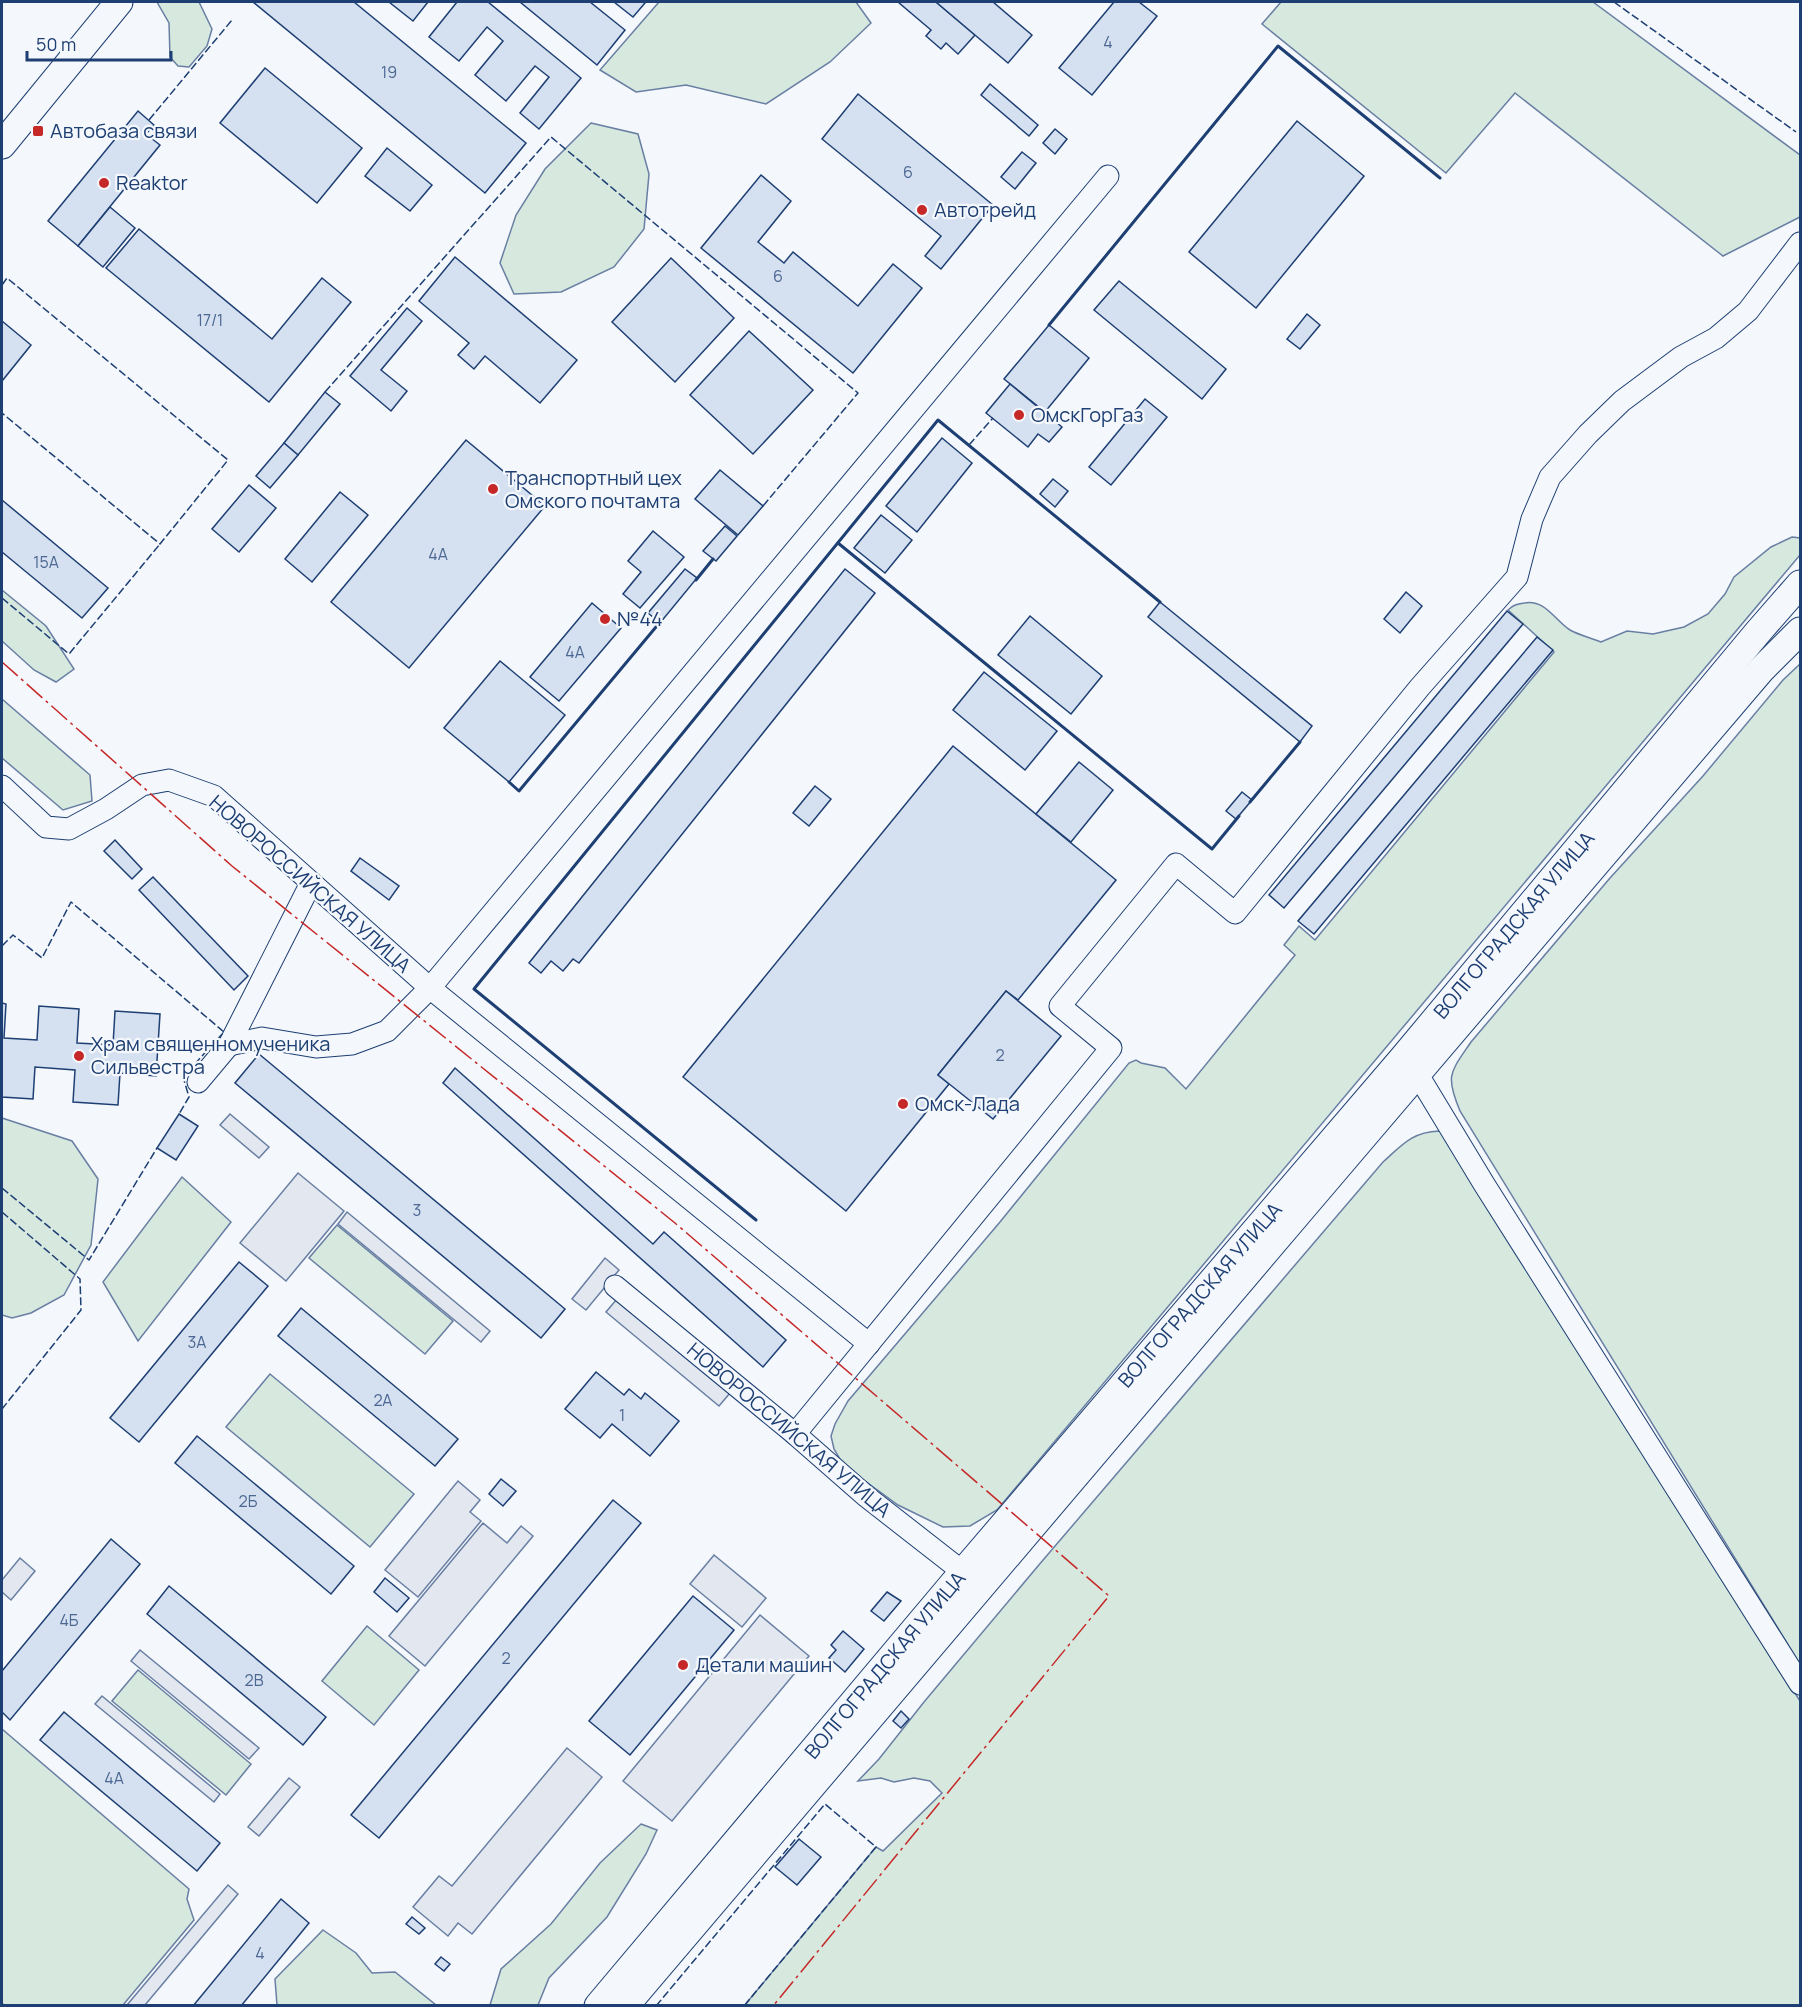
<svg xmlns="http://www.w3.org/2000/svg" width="1802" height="2007" font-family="Manrope,sans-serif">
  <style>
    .green { fill: #d7e8df; stroke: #687fa3; stroke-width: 1.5 }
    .parking { fill: #e3e8f0; stroke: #687fa3; stroke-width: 1.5 }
    .building { fill: #d5e0f0; stroke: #1d3f73; stroke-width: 1.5 }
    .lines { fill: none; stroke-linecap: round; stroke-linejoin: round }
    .minor-casing { stroke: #1d3f73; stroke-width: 23 }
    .major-casing { stroke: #1d3f73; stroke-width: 29 }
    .minor { stroke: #f4f7fb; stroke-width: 21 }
    .major { stroke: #f4f7fb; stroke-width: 27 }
    .fence { stroke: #1d3f73; stroke-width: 1.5; stroke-dasharray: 8 3; stroke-linecap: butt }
    .wall { stroke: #1d3f73; stroke-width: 3 }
    .power { stroke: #c62828; stroke-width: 1.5; stroke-dasharray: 21 4.5 3 4.5; stroke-linecap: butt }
    .poi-dot { fill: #c62828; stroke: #f4f7fb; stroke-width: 2 }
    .labels { text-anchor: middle; stroke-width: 4.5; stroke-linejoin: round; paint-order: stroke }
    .number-label { font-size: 16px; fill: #4b6792 }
    .poi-label { font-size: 20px; fill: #1d3f73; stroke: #f4f7fb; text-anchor: start }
    .street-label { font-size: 20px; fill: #1d3f73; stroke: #f4f7fb }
  </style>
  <rect width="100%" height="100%" fill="#f4f7fb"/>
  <g class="green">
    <polygon points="157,2 199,2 212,29 207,46 189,67 178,66 170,57 169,23"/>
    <polygon points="659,2 856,2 871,23 830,62 766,104 686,85 636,92 600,70"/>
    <polygon points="1281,2 1593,2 1800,155 1800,217 1723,256 1515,93 1446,173 1262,24"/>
    <polygon points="591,123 638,134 649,174 644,229 614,267 561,292 514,294 500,263 516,215 545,169"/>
    <path d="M1792,537L1800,538V555L997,1510L970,1526L943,1527L898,1505L861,1478L841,1461L834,1449L831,1436L835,1424L848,1401L1000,1222L1129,1063L1136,1060L1141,1063L1165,1068L1186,1089L1295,955L1284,945L1299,926L1315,940L1554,652L1508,610C1513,605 1517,604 1524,603C1546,599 1555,621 1570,630C1579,635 1591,638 1601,642L1627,631L1653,634L1684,627L1708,614L1725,594L1734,577L1771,547Z"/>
    <polygon points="2,590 46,626 74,669 56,682 34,670 2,641"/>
    <path d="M1800,664V1664L1460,1111C1445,1075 1450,1073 1471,1042L1610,878L1703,776L1783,680Z"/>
    <polygon points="2,699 90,775 92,801 63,810 2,758"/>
    <polygon points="2,1118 72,1141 98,1179 91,1245 64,1295 31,1313 12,1318 2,1315"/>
    <path d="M1439,1131L1451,1135L1800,1701V2005L744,2006L876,1847L883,1851L942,1793L930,1781L914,1778L894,1782L881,1778L858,1781L879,1759L924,1702L1038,1566L1383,1162C1402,1145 1412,1132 1439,1131Z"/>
    <polygon points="182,1177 231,1222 138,1341 103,1282"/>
    <polygon points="337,1225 453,1321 425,1354 309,1258"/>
    <polygon points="270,1374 414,1494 370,1547 226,1427"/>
    <polygon points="367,1626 419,1670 374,1725 322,1681"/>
    <polygon points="138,1670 251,1764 226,1795 112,1701"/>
    <polygon points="2,1729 189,1889 187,1899 194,1920 123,2005 5,2006 2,2003"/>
    <polygon points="641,1824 657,1830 646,1854 607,1917 549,1978 538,2005 490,2005 501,1969 551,1924 600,1863"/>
    <polygon points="323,1930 356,1953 372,1973 395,1972 436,2005 277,2005 275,1979"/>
  </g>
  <g class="parking">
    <polygon points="230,1114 269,1147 259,1158 220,1125"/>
    <polygon points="298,1173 344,1211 286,1281 240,1243"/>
    <polygon points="347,1212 490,1331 481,1342 338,1224"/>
    <polygon points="605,1258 619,1270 586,1310 572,1299"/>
    <polygon points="617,1299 730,1393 719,1406 606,1312"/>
    <polygon points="458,1481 480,1500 470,1512 481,1521 418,1597 385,1570"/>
    <polygon points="483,1523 507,1543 521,1526 533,1536 425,1666 389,1636"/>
    <polygon points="714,1555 766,1598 742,1627 690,1584"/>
    <polygon points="20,1558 35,1571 11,1600 2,1592 2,1580"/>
    <polygon points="760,1615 809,1656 672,1821 623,1781"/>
    <polygon points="140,1650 259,1748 249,1759 131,1661"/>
    <polygon points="102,1696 220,1794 214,1802 95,1704"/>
    <polygon points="567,1748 602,1777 472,1934 458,1923 448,1936 413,1907 439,1876 452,1886"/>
    <polygon points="289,1778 300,1787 259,1836 248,1827"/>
    <polygon points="228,1885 238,1894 145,2005 127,2005"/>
  </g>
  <g class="building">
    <polygon points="253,2 354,2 526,143 485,193"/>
    <polygon points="389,2 428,2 413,21"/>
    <polygon points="457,2 488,2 581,78 539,129 520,113 549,77 535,66 506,101 475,75 503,41 487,27 459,61 429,37"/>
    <polygon points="520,2 590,2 625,30 597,65"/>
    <polygon points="614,2 643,2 645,3 633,17"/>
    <polygon points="898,2 936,2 975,35 958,54 946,43 941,49 926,36 931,30"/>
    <polygon points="936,2 993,2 1032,35 1008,63"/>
    <polygon points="1114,2 1139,2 1157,16 1092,95 1059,68"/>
    <polygon points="265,68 362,148 317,203 220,123"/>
    <polygon points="990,84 1038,125 1029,136 981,95"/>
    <polygon points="858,94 993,205 941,269 925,256 941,236 822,139"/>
    <polygon points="138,111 154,125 146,134 160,145 78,246 48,221"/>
    <polygon points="1297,121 1364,176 1256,308 1189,252"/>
    <polygon points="1055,129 1067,139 1055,154 1043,143"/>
    <polygon points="387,148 432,185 410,211 365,176"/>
    <polygon points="1022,152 1036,163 1015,189 1001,177"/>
    <polygon points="761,175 791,201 758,242 784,263 793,252 858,306 893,264 922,288 853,373 701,248"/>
    <polygon points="110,207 135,228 103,267 78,246"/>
    <polygon points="139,229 272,339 322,278 351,302 269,402 106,268"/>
    <polygon points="455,257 577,360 540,403 485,356 474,369 458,355 469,343 419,301"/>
    <polygon points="671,258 734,318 675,382 612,322"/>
    <polygon points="1119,281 1226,369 1202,399 1094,310"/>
    <polygon points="407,308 422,321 381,370 407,391 391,411 350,376"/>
    <polygon points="1307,314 1320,325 1300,349 1287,339"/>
    <polygon points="2,321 31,345 2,381"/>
    <polygon points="1049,325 1089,358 1045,412 1004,379"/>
    <polygon points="749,331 813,390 753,454 690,395"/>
    <polygon points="1010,384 1062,427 1049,442 1038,434 1028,447 986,413"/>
    <polygon points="325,392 340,404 298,455 284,443"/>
    <polygon points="1145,399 1167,417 1111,485 1089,467"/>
    <polygon points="942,438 972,463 917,532 886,506"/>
    <polygon points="466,440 545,506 409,668 331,602"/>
    <polygon points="284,443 298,455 270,488 256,476"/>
    <polygon points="720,470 763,506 738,535 695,499"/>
    <polygon points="1053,479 1068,491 1055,507 1040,494"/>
    <polygon points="249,485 276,508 239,552 212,529"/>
    <polygon points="340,492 368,515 312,582 285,559"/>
    <polygon points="2,500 108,588 82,618 2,552"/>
    <polygon points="881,515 912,540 885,573 854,548"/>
    <polygon points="725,526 737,536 716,561 703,551"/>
    <polygon points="653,531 684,557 640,608 623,594 641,572 628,561"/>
    <polygon points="685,569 697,578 660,623 648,613"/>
    <polygon points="845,569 875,593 579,963 573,959 563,971 551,961 541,973 529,963"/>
    <polygon points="1406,592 1422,606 1400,633 1384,619"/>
    <polygon points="1160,602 1312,726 1300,742 1148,617"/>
    <polygon points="592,603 621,628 559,701 530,677"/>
    <polygon points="1507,611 1523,624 1284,908 1269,895"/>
    <polygon points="1030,616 1102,676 1071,714 998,655"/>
    <polygon points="1537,637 1553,650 1314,934 1298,921"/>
    <polygon points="500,661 565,715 509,782 444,728"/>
    <polygon points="984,672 1057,731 1025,770 953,710"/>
    <polygon points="953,746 1116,880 1018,1000 1006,991 938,1075 949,1084 846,1211 683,1077"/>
    <polygon points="1079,762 1113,790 1071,842 1036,814"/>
    <polygon points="815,786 831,799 809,826 793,813"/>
    <polygon points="1242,792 1252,800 1236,819 1226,811"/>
    <polygon points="115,840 142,869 132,879 104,851"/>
    <polygon points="360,858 399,886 389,900 351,871"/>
    <polygon points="153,877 248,976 234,990 139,890"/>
    <polygon points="1006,991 1061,1036 993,1119 938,1075"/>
    <polygon points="2,1003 6,1004 4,1038 37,1040 39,1006 79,1009 77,1043 113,1045 115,1011 160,1014 156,1076 120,1073 118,1105 73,1102 75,1070 35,1067 33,1099 2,1097"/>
    <polygon points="259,1054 565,1309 541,1338 235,1083"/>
    <polygon points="455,1068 653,1244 664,1232 786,1340 763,1367 443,1083"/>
    <polygon points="179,1114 198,1126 176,1160 157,1148"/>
    <polygon points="239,1262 268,1286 139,1442 110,1418"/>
    <polygon points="301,1308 458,1439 435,1466 278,1336"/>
    <polygon points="596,1372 624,1395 629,1389 641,1399 645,1393 679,1421 650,1456 612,1424 600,1438 565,1409"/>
    <polygon points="197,1436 354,1566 331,1594 175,1463"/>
    <polygon points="501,1479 516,1491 503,1506 489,1494"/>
    <polygon points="613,1500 641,1523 379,1838 351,1815"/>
    <polygon points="111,1539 140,1564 10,1720 2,1712 2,1671"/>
    <polygon points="385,1578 409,1598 397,1612 374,1592"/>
    <polygon points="169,1586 326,1717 303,1745 147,1614"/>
    <polygon points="887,1592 901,1601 884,1621 871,1611"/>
    <polygon points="693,1596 734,1630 630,1755 589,1721"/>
    <polygon points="843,1631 864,1649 845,1672 829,1658 836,1650 831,1645"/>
    <polygon points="901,1711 909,1719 901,1728 893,1721"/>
    <polygon points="64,1712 220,1843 197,1871 40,1740"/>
    <polygon points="799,1839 821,1857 797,1885 775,1867"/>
    <polygon points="281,1899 309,1923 241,2006 193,2006"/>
    <polygon points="412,1917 425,1928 419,1934 406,1924"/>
    <polygon points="441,1957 450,1964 444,1971 435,1964"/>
  </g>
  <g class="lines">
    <defs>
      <g id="minor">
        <polyline points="2,786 46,827 69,829 106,809 142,785 169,780 214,796 430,988 869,1344"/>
        <polyline points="229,1045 262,1038 316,1047 352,1044 387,1031 430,988 1108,176"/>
        <polyline points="1408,1063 1418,1075 1484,1184 1800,1684"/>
        <polyline points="198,1082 229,1045 311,883"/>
        <polyline points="615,1286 795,1434 867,1497 963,1572"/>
        <polyline points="795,1434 1111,1048 1060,1006 1176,864 1235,913 1420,687 1517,577 1532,519 1550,477 1588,434 1622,401 1681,357 1716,338 1748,311 1800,243"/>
      </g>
      <g id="major">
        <polyline points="2,145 119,2"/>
        <polyline points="598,2006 963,1572 1403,1058 1758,632 1800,584"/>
        <path d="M625,2006C1001,1558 1383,1116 1761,670L1800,631"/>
      </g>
    </defs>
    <use href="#minor" class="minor-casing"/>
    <use href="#major" class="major-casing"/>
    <use href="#minor" class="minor"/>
    <use href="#major" class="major"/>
    <g class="fence">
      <polyline points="1614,2 1796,132"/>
      <polyline points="149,120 232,20"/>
      <polyline points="2,285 7,278 228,460 160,544 2,413"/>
      <polyline points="325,392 551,137 858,393 763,506"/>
      <polyline points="969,445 993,418"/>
      <polyline points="2,598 69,654 160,544"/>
      <polyline points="2,946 13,935 42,958 71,902 224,1032 192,1067 184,1080 189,1097 179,1114"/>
      <polyline points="2,1188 89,1260 157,1148"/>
      <polyline points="2,1212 80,1279 81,1310 2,1409"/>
      <polyline points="656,2006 825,1804 876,1847 744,2006"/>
    </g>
    <g class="wall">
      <polyline points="1049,325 1278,46 1440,178"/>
      <polyline points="838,543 1212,849 1239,816"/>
      <polyline points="696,580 713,559"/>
      <polyline points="509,782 519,791 661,621"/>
      <polyline points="1250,802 1300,742"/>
      <polyline points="756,1220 474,989 938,420 1160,602"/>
    </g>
    <polyline class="power" points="2,662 232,866 675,1223 1109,1596 773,2006"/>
  </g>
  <g class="poi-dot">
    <rect x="32" y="125" width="12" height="12" rx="3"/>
    <circle cx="104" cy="183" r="6"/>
    <circle cx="922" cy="210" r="6"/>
    <circle cx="1019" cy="415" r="6"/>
    <circle cx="493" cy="489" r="6"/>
    <circle cx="605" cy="619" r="6"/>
    <circle cx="79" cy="1056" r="6"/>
    <circle cx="903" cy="1104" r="6"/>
    <circle cx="683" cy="1665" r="6"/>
  </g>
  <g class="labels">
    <g class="number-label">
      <text x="1108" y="48">4</text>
      <text x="389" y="78">19</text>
      <text x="908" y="178">6</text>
      <text x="778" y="282">6</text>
      <text x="210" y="326">17/1</text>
      <text x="438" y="560">4А</text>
      <text x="46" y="568">15А</text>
      <text x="575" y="658">4А</text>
      <text x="1000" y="1061">2</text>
      <text x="417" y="1216">3</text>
      <text x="197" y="1348">3А</text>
      <text x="383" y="1406">2А</text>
      <text x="622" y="1421">1</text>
      <text x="248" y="1507">2Б</text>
      <text x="69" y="1626">4Б</text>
      <text x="506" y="1664">2</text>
      <text x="254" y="1686">2В</text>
      <text x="114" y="1784">4А</text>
      <text x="260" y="1959">4</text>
    </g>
    <g class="poi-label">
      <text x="50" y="138">Автобаза связи</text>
      <text x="116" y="190">Reaktor</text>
      <text x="934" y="217">Автотрейд</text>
      <text x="1031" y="422">ОмскГорГаз</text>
      <text x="505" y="485">Транспортный цех<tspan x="505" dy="23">Омского почтамта</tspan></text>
      <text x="617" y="626">№44</text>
      <text x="91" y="1051">Храм священномученика<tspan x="91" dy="23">Сильвестра</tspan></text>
      <text x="915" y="1111">Омск-Лада</text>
      <text x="695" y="1672">Детали машин</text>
    </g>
    <g class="street-label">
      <text transform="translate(310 884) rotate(41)" y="7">НОВОРОССИЙСКАЯ УЛИЦА</text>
      <text transform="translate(1514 925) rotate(-50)" y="7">ВОЛГОГРАДСКАЯ УЛИЦА</text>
      <text transform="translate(1200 1295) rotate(-49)" y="7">ВОЛГОГРАДСКАЯ УЛИЦА</text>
      <text transform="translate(789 1430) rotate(40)" y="7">НОВОРОССИЙСКАЯ УЛИЦА</text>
      <text transform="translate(885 1665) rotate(-50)" y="7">ВОЛГОГРАДСКАЯ УЛИЦА</text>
    </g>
  </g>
  <rect width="1802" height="2007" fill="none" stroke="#1d3f73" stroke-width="6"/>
  <path d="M27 51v9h144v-9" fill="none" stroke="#1d3f73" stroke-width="3"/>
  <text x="36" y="51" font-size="18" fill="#1d3f73" stroke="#f4f7fb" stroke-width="4.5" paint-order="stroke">50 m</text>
</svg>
